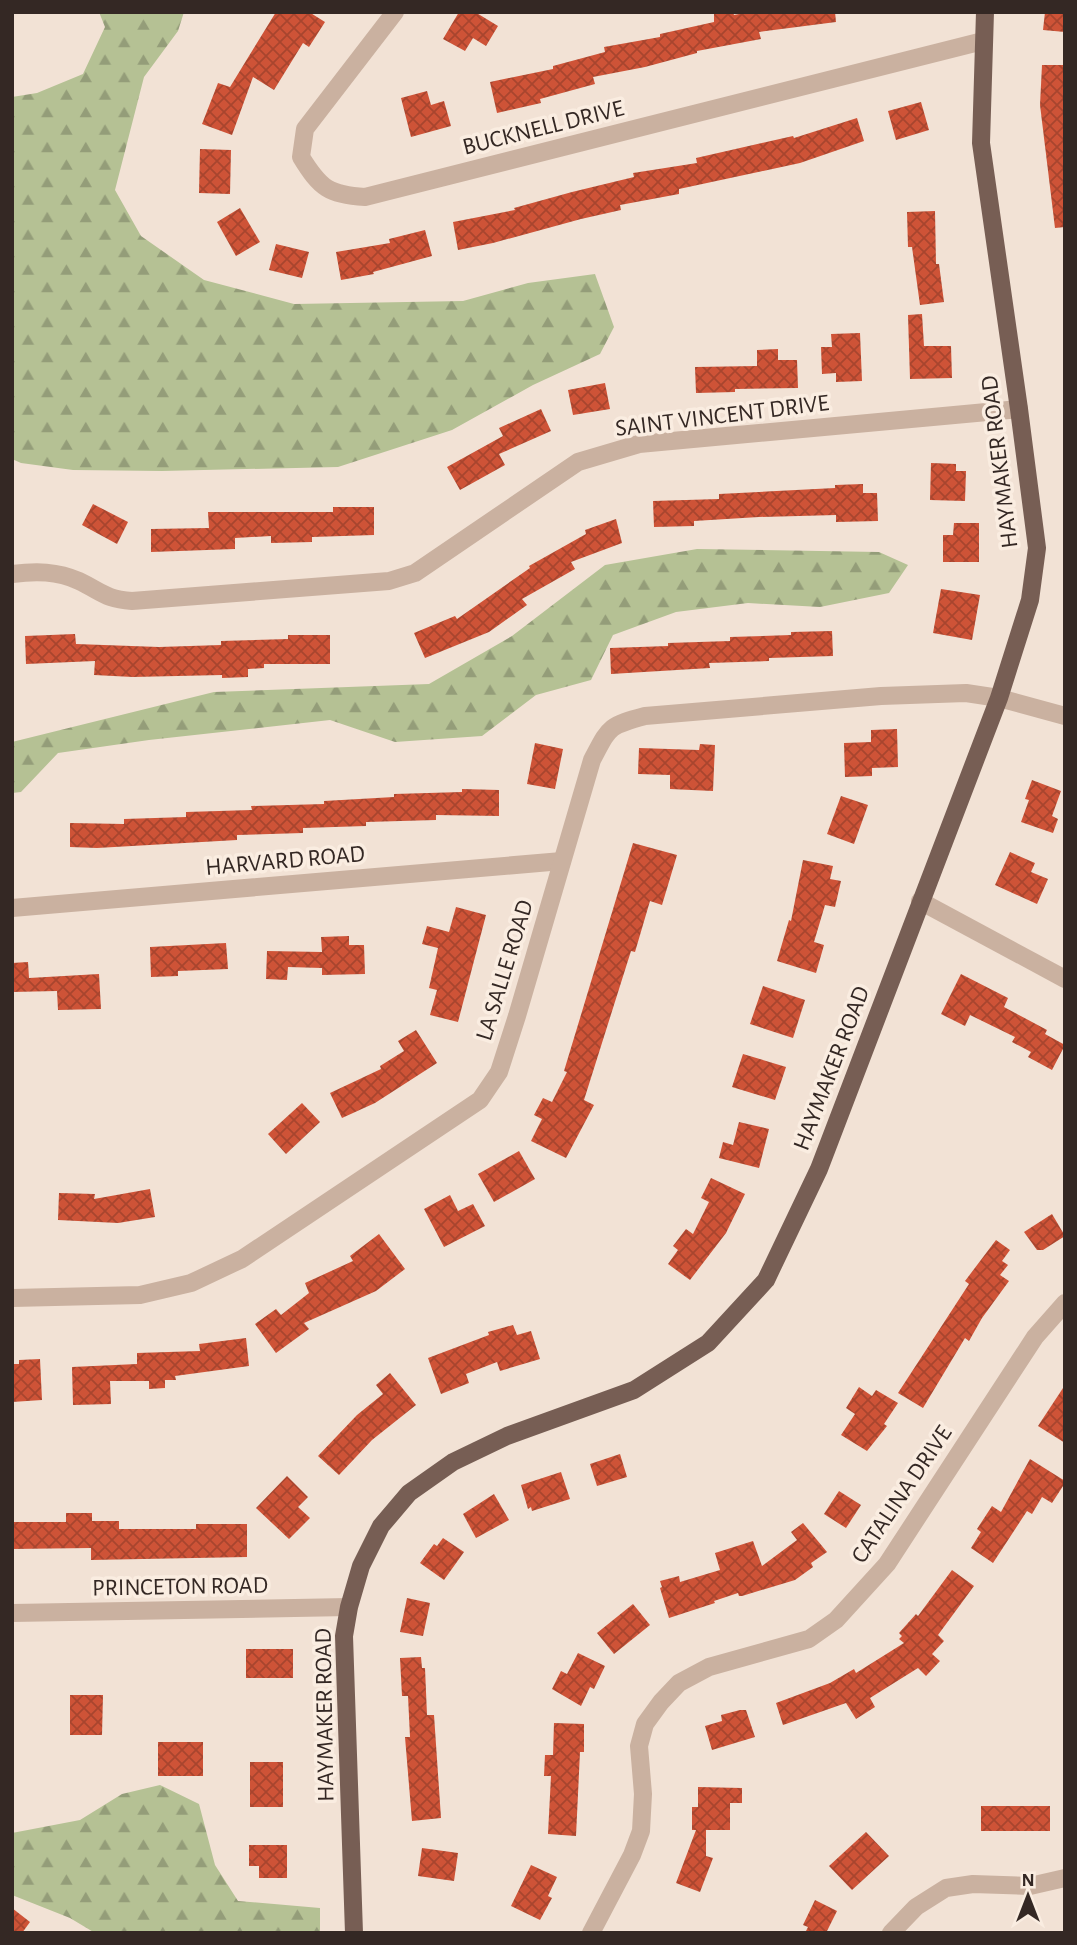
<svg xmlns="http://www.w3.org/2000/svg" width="1077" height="1945" font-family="'Alegreya Sans',sans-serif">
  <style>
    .forest { fill: url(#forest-firs) }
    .building { fill: url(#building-cross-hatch) }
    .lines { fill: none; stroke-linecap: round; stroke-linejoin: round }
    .minor { stroke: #cab1a0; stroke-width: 18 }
    .major { stroke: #775e54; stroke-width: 18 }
    .labels { text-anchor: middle; stroke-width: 7; stroke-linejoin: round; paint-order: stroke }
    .street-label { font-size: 24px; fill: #342824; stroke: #faede1 }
  </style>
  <defs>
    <pattern id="forest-firs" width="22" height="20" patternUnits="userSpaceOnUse" patternTransform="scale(1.75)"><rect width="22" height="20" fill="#b5c194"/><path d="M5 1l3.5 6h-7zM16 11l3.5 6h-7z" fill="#949d79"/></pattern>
    <pattern id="building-cross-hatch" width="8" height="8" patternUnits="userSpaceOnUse" patternTransform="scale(1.75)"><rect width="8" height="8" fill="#ce5337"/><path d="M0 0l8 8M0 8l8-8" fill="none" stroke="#a8452e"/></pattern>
  </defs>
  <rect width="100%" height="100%" fill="#f2e2d5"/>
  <g class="forest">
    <polygon points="99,12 184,12 178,31 144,77 115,190 141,236 204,280 294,304 463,301 528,283 595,274 614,327 600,354 533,385 452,430 338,467 162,471 73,470 21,463 12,459 12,97 37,93 83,74 105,27"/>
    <polygon points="697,549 879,552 908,565 889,593 820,607 748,603 676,612 613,635 591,680 536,695 482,736 395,742 330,720 149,740 58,753 21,792 12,793 12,742 214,692 429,684 512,636 605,565"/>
    <polygon points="160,1785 199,1804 215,1865 238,1901 320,1908 320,1933 95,1933 70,1918 12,1895 12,1833 80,1820 122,1794"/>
  </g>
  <g class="building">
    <polygon points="276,12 309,12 325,22 309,47 303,43 274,90 253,77 232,135 202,124 218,83 230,87"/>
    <polygon points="459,12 475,12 498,26 486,46 473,38 465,51 443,39"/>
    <polygon points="714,12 733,12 734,15 749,12 835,12 836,22 759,32 761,39 697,51 697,53 645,67 593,77 595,84 540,99 541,103 497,113 490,82 553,69 553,66 605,52 604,47 660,37 660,34 714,22"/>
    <polygon points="1045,12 1065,12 1065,32 1043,30"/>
    <polygon points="1042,65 1065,65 1065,227 1055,228 1040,105"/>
    <polygon points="427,91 431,105 444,101 451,126 411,137 401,98"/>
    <polygon points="921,102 929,130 896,140 888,111"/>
    <polygon points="857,118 864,141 800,163 679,189 679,194 620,205 621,210 581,219 493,243 458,250 453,222 515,210 514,208 572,192 634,177 633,173 697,163 696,158 793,136 794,138"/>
    <polygon points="200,149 231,150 230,194 199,193"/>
    <polygon points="240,208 260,242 236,256 217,222"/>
    <polygon points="935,211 936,264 939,264 944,302 920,305 912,247 908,247 907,212"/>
    <polygon points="425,230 432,256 373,272 374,274 341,280 336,252 390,243 389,239"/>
    <polygon points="276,244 309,252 302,278 269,270"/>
    <polygon points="922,314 924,346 951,346 952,378 910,379 908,315"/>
    <polygon points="860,333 862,381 836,382 836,373 822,374 821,347 832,347 831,334"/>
    <polygon points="778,349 778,360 797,360 798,388 735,389 735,392 696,393 695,367 757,366 757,350"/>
    <polygon points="605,383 610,409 573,415 568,390"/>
    <polygon points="541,409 551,431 499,454 505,465 460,490 447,467 503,436 499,428"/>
    <polygon points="931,463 956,464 956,471 966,471 965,501 930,500"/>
    <polygon points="863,484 863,493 877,493 878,521 836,522 836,515 759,517 694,521 694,526 654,527 653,501 719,499 719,494 835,488 835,485"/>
    <polygon points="93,504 128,522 117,544 82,525"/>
    <polygon points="333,507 374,507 374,535 312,537 312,542 271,543 271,536 235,538 235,549 151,552 151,529 209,528 208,512 333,512"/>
    <polygon points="616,519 622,543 571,562 575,569 522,599 527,605 489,632 425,658 414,633 455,616 457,619 530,568 529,566 586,534 585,530"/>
    <polygon points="954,523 979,523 979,562 943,562 943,535 953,535"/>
    <polygon points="941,589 980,595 972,640 933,633"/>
    <polygon points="832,631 833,656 769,658 769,661 709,663 710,668 611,674 610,648 668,646 668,643 730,641 730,637 791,635 791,632"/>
    <polygon points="75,634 76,644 159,647 221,645 221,641 288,639 288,635 330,635 330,664 264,664 264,668 248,669 248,677 222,678 222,675 133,677 94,675 95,661 26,664 25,636"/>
    <polygon points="897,729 898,767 872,768 872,776 845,777 844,743 871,742 871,730"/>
    <polygon points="535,743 563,749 555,789 527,784"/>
    <polygon points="700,744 715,745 713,791 670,789 670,775 638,774 639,748 699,750"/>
    <polygon points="1032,780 1061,791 1052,816 1058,819 1053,833 1021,822 1029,800 1025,799"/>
    <polygon points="462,789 499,790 499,816 436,815 436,820 366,822 366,826 303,828 303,833 237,835 237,840 97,848 70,847 70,823 124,824 124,819 186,817 186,812 252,810 251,806 324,804 324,801 394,797 394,794 462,792"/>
    <polygon points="841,796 868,805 854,844 827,834"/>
    <polygon points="633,843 677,855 662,905 650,901 635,952 631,951 584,1100 594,1105 566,1158 531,1141 542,1119 534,1115 543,1098 552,1102 567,1072 564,1071"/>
    <polygon points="1010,852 1035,863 1031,872 1048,879 1037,904 995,885"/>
    <polygon points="803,860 833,866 830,879 841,881 835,907 825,905 814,942 824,945 816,973 777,961 789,920 791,921"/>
    <polygon points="456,907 486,915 458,1022 430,1015 437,990 429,988 438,948 422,944 427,926 449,932"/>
    <polygon points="349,936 349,945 364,945 365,974 322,975 322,968 288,967 287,980 266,979 267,951 322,952 321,937"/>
    <polygon points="226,943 228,969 178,971 178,976 151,977 150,947"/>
    <polygon points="28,962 29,978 99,974 101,1009 58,1010 57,991 12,992 12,963"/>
    <polygon points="961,974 1008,998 1004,1007 1047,1030 1045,1034 1065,1045 1052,1070 1028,1057 1031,1052 1012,1042 1015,1037 970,1015 965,1026 941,1014"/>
    <polygon points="763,986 805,1000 793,1038 750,1024"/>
    <polygon points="416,1030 437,1063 375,1103 342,1118 330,1093 381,1069 380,1066 404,1051 398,1041"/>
    <polygon points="743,1054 786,1067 775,1100 732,1087"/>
    <polygon points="302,1103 320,1122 286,1154 268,1134"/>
    <polygon points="739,1122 769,1129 759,1168 719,1158 723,1142 733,1145"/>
    <polygon points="519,1151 535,1179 494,1202 478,1174"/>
    <polygon points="711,1178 745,1194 726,1233 690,1280 668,1264 678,1250 673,1246 686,1229 693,1234 709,1202 701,1198"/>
    <polygon points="150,1189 155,1217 118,1223 58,1220 59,1193 95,1194 94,1199"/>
    <polygon points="450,1195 458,1211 473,1204 485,1226 444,1247 424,1209"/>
    <polygon points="1052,1214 1065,1236 1043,1250 1037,1250 1024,1232"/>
    <polygon points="379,1234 405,1269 376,1291 304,1323 309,1329 276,1353 255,1324 276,1309 281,1315 309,1293 305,1283 353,1261 350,1256"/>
    <polygon points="996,1240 1010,1250 1002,1261 1008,1265 1000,1275 1009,1281 982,1318 969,1341 965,1338 923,1408 898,1393 969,1284 965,1281"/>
    <polygon points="513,1325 517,1335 531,1331 540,1359 500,1371 497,1362 466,1374 469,1383 441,1394 428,1358 489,1335 488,1332"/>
    <polygon points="246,1338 249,1366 175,1376 176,1380 165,1380 165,1388 149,1389 149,1381 110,1381 111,1404 73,1405 72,1367 137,1364 137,1353 200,1351 199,1344"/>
    <polygon points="40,1359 42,1400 12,1402 12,1364 19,1364 19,1360"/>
    <polygon points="390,1373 416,1405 372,1440 339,1475 318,1456 357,1415 383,1394 376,1385"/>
    <polygon points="1065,1385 1065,1443 1038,1426"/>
    <polygon points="859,1387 872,1396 876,1390 898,1403 884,1424 887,1426 867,1451 841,1435 855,1414 846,1408"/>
    <polygon points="620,1454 627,1477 597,1486 590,1464"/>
    <polygon points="1030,1459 1065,1481 1065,1483 1052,1503 1042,1497 1032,1514 1027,1511 993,1563 971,1548 981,1532 977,1529 992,1506 1001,1512"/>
    <polygon points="561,1472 570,1499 532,1511 531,1507 528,1509 521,1485"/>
    <polygon points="287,1476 308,1497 298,1507 310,1518 289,1539 256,1508"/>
    <polygon points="839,1491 861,1505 846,1528 824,1514"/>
    <polygon points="494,1494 509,1520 476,1538 463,1514"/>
    <polygon points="66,1513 92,1513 92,1521 119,1521 119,1529 196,1529 196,1524 247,1524 247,1557 91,1560 91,1548 12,1549 12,1522 66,1522"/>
    <polygon points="803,1523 827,1552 811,1563 813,1567 795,1580 742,1596 739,1596 738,1593 714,1601 715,1603 669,1618 660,1588 662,1587 660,1581 679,1576 680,1582 720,1570 715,1553 753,1541 762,1566 797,1540 791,1532"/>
    <polygon points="443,1538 464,1552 444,1580 420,1563 434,1544 437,1546"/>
    <polygon points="952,1570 974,1586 938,1635 944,1641 932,1654 940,1661 926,1676 918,1668 870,1698 875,1707 856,1719 846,1703 783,1725 776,1703 830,1683 854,1669 856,1673 904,1643 899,1639 902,1636 899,1633 916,1614 918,1616"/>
    <polygon points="407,1598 430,1603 423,1636 400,1632"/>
    <polygon points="633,1604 650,1625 614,1654 597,1633"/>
    <rect x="246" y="1649" width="47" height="29"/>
    <polygon points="578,1653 605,1666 594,1689 590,1687 581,1706 552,1689 561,1671 567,1674"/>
    <polygon points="421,1657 422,1668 425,1668 427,1715 434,1715 441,1818 412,1821 405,1737 410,1737 408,1696 402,1696 400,1658"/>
    <polygon points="70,1695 103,1695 102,1735 70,1735"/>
    <polygon points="740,1710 746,1710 755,1737 712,1750 705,1726 722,1721 721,1715"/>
    <polygon points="554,1723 584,1724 584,1752 580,1752 576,1836 548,1834 551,1776 544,1776 545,1755 553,1755"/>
    <rect x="158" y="1742" width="45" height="34"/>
    <rect x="250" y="1762" width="33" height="45"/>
    <polygon points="698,1787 742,1788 742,1803 730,1803 730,1830 706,1830 706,1856 713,1858 700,1892 676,1883 696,1830 692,1830 692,1807 698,1807"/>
    <rect x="981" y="1806" width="69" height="25"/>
    <polygon points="866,1832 889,1856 852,1890 829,1866"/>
    <polygon points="249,1845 287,1845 287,1878 259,1878 259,1866 249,1866"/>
    <polygon points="422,1848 458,1853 454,1881 418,1876"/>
    <polygon points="531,1865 557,1877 548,1896 552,1898 540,1920 511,1906"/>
    <polygon points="815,1900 837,1911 826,1933 805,1933 808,1927 803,1925"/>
    <polygon points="12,1908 30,1922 22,1933 12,1933"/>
  </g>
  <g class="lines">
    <g class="minor">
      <path d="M395,12L305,129L301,157C320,188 329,195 365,197L983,41"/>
      <path d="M12,574C36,571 57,571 79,581C102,592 105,599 132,601L389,581L415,573L578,462L639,444L1019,409"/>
      <polyline points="920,901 1065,979"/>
      <polyline points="12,908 562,861"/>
      <path d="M12,1298L140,1295L191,1283L242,1259L480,1100L499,1072L517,1016L592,760C610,726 608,726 645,716L881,696L966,693L999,698L1065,716"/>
      <polyline points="12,1613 349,1607"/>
      <polyline points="591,1933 632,1855 641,1831 643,1794 639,1746 645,1724 661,1702 679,1683 709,1667 809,1639 836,1620 887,1564 1035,1337 1065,1303"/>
      <polyline points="891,1933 916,1907 946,1888 973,1884 1030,1886 1065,1878"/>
    </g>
    <polyline class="major" points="354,1933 344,1636 349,1607 361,1566 381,1526 409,1493 453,1462 507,1436 634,1390 708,1343 766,1280 819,1169 999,698 1030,600 1037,548 1019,409 981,143 985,12"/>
  </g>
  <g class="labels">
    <g class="street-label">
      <text transform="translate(543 127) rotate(-14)" y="8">BUCKNELL DRIVE</text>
      <text transform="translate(722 415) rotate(-7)" y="8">SAINT VINCENT DRIVE</text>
      <text transform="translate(999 462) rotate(-97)" y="8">HAYMAKER ROAD</text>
      <text transform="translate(285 860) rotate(-5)" y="8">HARVARD ROAD</text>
      <text transform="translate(504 970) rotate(-73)" y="8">LA SALLE ROAD</text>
      <text transform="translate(831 1068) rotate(-69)" y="8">HAYMAKER ROAD</text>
      <text transform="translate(901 1494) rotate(-56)" y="8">CATALINA DRIVE</text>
      <text transform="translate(180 1586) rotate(-1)" y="8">PRINCETON ROAD</text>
      <text transform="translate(324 1715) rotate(-91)" y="8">HAYMAKER ROAD</text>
    </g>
  </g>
  <rect width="1077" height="1945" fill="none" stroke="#342824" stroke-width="28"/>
  <g transform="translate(1028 1896)" stroke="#faede1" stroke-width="5" paint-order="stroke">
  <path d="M0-5L12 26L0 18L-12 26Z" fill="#342824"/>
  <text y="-10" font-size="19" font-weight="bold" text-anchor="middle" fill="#342824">N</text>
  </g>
</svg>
